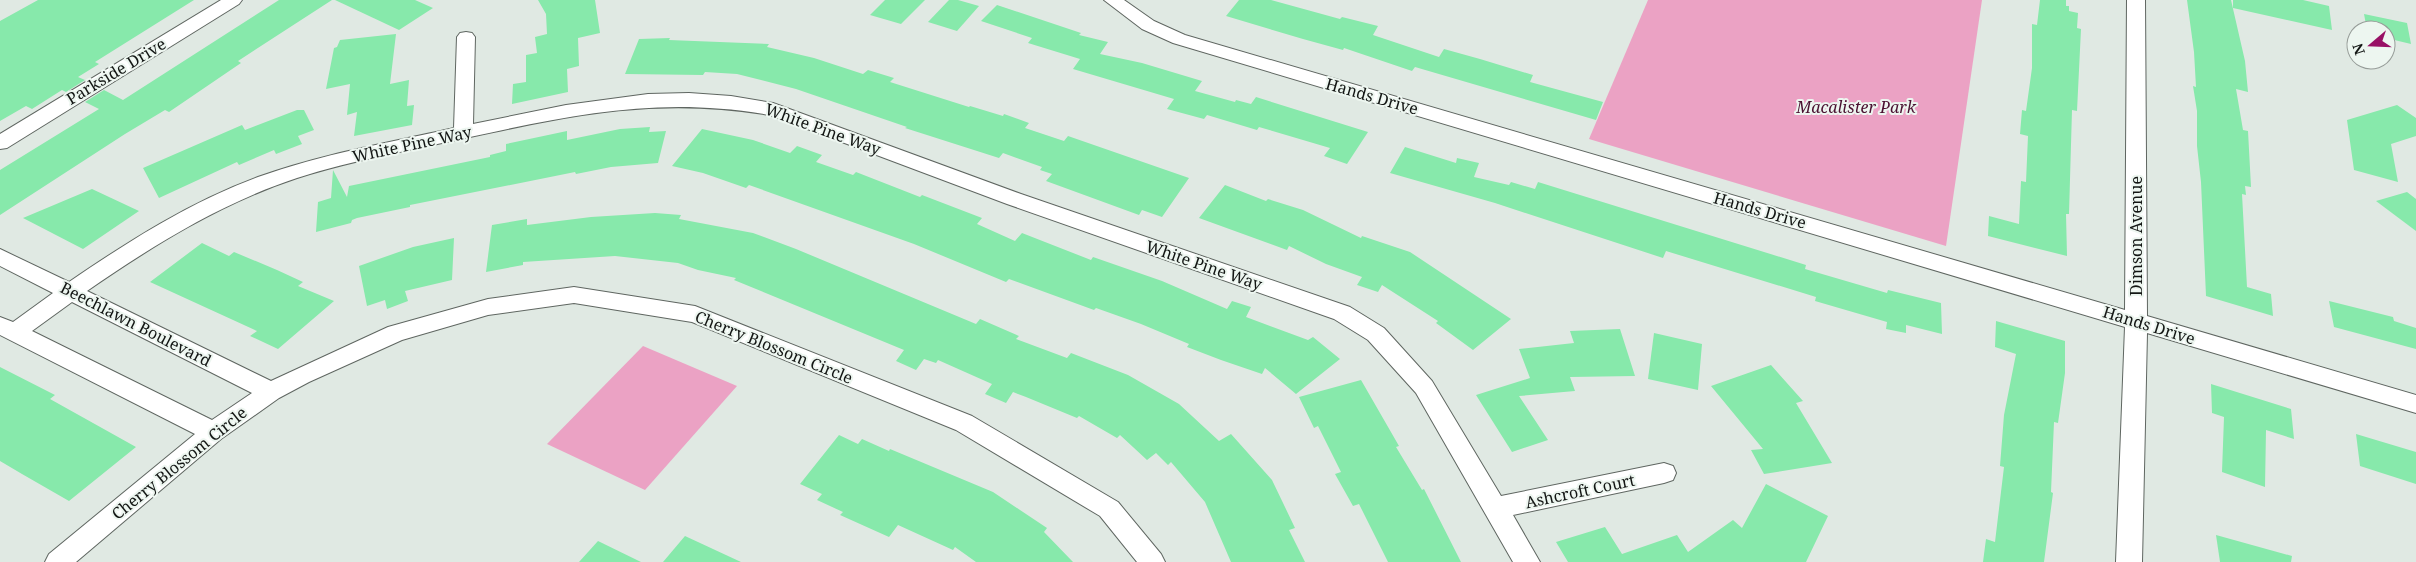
<svg xmlns="http://www.w3.org/2000/svg" width="2416" height="562" font-family="'Noto Serif',serif">
  <style>
    .green { fill: #eba2c4 }
    .building { fill: #87e9ab }
    .lines { fill: none; stroke-linecap: round; stroke-linejoin: round }
    .street-casing { stroke: #5f6661; stroke-width: 2 }
    .street { fill: #fff; fill-rule: evenodd }
    .labels { text-anchor: middle; stroke-width: 4; stroke-linejoin: round; paint-order: stroke }
    .street-label { font-size: 16px; fill: #131614; stroke: #edf6f0 }
    .park-label { font-size: 16px; font-style: italic; fill: #4a1131; stroke: #edf6f0 }
  </style>
  <rect width="100%" height="100%" fill="#e0e9e3"/>
  <g class="green">
    <polygon points="1648,0 1982,0 1946,246 1589,139"/>
    <polygon points="643,346 737,386 645,490 547,444"/>
  </g>
  <g class="building">
    <polygon points="38,0 194,0 95,62 99,64 78,77 85,80 66,92 62,90 32,109 26,106 0,121 0,21"/>
    <polygon points="279,0 332,0 238,61 241,63 169,112 165,110 125,134 0,215 0,170 99,109 85,102 104,90 123,100"/>
    <polygon points="335,0 415,0 433,8 399,30"/>
    <polygon points="538,0 595,0 600,33 578,38 579,66 567,69 568,92 512,104 513,84 526,82 526,55 537,53 535,37 547,34 546,14"/>
    <polygon points="885,0 925,0 901,24 870,15"/>
    <polygon points="949,0 958,0 979,6 957,31 928,22"/>
    <polygon points="1239,0 1271,0 1340,19 1342,17 1378,26 1373,35 1439,57 1444,49 1480,59 1533,75 1530,82 1603,102 1596,120 1415,67 1412,71 1344,48 1343,50 1303,39 1226,16"/>
    <polygon points="2040,0 2066,0 2066,6 2069,6 2069,11 2078,13 2077,28 2081,29 2077,111 2072,110 2069,214 2066,214 2067,256 1988,236 1989,216 2019,224 2021,181 2026,182 2028,136 2020,134 2022,110 2026,111 2032,68 2032,24 2037,25"/>
    <polygon points="2187,0 2231,0 2245,61 2248,92 2236,89 2243,130 2248,131 2251,187 2245,186 2246,195 2242,194 2247,287 2271,294 2273,316 2206,296 2201,182 2197,146 2197,111 2193,86 2196,87 2194,52"/>
    <polygon points="2233,0 2303,0 2329,6 2332,30 2233,8"/>
    <polygon points="997,5 1081,33 1079,35 1108,42 1100,54 1142,63 1202,81 1195,91 1235,102 1236,100 1251,104 1256,97 1368,132 1347,164 1324,156 1330,148 1259,127 1257,130 1207,115 1204,119 1167,109 1174,99 1073,69 1080,59 1028,43 1032,38 981,21"/>
    <polygon points="2364,14 2407,23 2411,44 2386,38 2386,30 2367,30"/>
    <polygon points="396,34 390,84 409,80 407,106 414,105 412,125 354,136 357,112 347,115 350,84 326,89 334,48 337,47 340,40"/>
    <polygon points="670,38 669,40 769,44 767,47 814,58 863,74 868,70 894,78 890,82 969,107 970,106 1003,116 1004,114 1029,123 1025,128 1064,141 1068,136 1189,178 1162,217 1142,210 1139,215 1046,181 1052,174 1040,170 1042,167 1003,153 999,158 905,128 907,127 796,89 737,74 705,72 703,75 625,74 639,39"/>
    <polygon points="2397,105 2416,118 2416,136 2391,144 2398,182 2354,170 2347,120"/>
    <polygon points="297,110 304,110 314,130 298,136 302,144 276,154 274,150 239,165 237,162 159,198 143,168 242,125 245,130"/>
    <polygon points="650,127 649,132 666,131 658,163 611,167 576,174 575,172 410,205 410,207 357,218 352,220 351,223 316,232 318,202 331,198 333,170 347,197 349,186 490,157 490,155 506,151 506,144 567,131 567,140 620,129"/>
    <polygon points="702,129 753,140 790,153 797,146 822,155 816,162 853,175 856,172 920,197 922,195 982,218 977,224 1015,241 1022,233 1091,260 1093,257 1162,281 1227,309 1232,301 1251,307 1246,317 1308,340 1313,337 1340,359 1296,394 1265,368 1262,374 1221,360 1187,347 1189,344 1141,324 1096,308 1094,310 1009,279 1006,282 914,244 749,185 746,188 703,173 672,166"/>
    <polygon points="1405,147 1456,163 1457,158 1479,163 1474,177 1509,185 1511,182 1535,189 1538,182 1806,265 1805,269 1887,293 1888,290 1941,303 1942,334 1906,325 1906,333 1886,329 1887,322 1815,301 1816,297 1666,251 1663,258 1495,203 1390,173"/>
    <polygon points="1225,185 1266,201 1268,199 1303,210 1361,238 1362,236 1410,252 1511,319 1473,350 1436,323 1438,321 1382,285 1378,292 1357,285 1362,277 1326,264 1289,246 1287,250 1199,218"/>
    <polygon points="92,189 139,211 83,249 23,218"/>
    <polygon points="2407,192 2416,199 2416,231 2376,201"/>
    <polygon points="655,213 681,215 679,219 753,233 796,249 976,324 980,319 1019,336 1016,339 1067,358 1071,353 1128,375 1179,404 1219,441 1231,434 1272,480 1295,528 1289,530 1305,562 1231,562 1205,502 1171,462 1168,465 1156,453 1147,460 1120,435 1117,438 1079,416 1077,418 1026,397 1013,392 1006,403 985,394 992,384 938,360 936,363 924,359 916,370 896,361 904,350 734,280 736,278 698,270 678,263 615,256 523,262 523,265 486,272 492,225 527,219 527,225 591,217"/>
    <polygon points="454,238 452,280 405,291 408,301 387,309 385,300 367,306 359,266 413,247"/>
    <polygon points="202,243 229,256 234,252 277,270 303,282 298,286 334,301 278,349 250,336 257,331 150,282"/>
    <polygon points="2329,301 2393,317 2394,321 2416,328 2416,349 2334,327"/>
    <polygon points="1996,321 2065,341 2065,373 2058,423 2054,422 2051,492 2053,493 2044,562 1983,562 1986,539 1995,542 2004,467 2000,466 2004,415 2016,354 1995,347"/>
    <polygon points="1620,329 1635,376 1570,377 1575,391 1519,396 1548,440 1512,452 1476,395 1530,378 1519,349 1574,343 1570,331"/>
    <polygon points="1654,333 1702,344 1698,390 1648,379"/>
    <polygon points="1771,365 1803,401 1796,403 1832,463 1764,474 1751,450 1763,449 1711,386"/>
    <polygon points="0,367 55,395 50,399 136,447 69,501 22,474 0,461"/>
    <polygon points="1361,380 1399,446 1396,447 1422,490 1424,489 1461,562 1388,562 1359,504 1353,506 1335,474 1341,472 1318,426 1314,428 1299,397"/>
    <polygon points="2211,384 2291,409 2294,439 2266,430 2265,487 2222,472 2224,417 2212,413"/>
    <polygon points="2356,434 2416,452 2416,484 2360,466"/>
    <polygon points="839,435 858,444 862,439 889,451 890,449 993,492 1047,528 1044,532 1073,562 976,562 955,547 953,550 898,525 889,537 840,515 843,512 817,500 822,494 800,484"/>
    <polygon points="1766,484 1828,516 1806,562 1568,562 1556,542 1605,527 1622,554 1677,535 1688,552 1733,520 1742,528"/>
    <polygon points="2216,535 2292,556 2291,562 2220,562"/>
    <polygon points="685,536 741,562 663,562"/>
    <polygon points="598,541 641,562 579,562"/>
  </g>
  <g class="lines">
    <defs>
      <g id="street">
        <polygon points="221,0 242,0 239,4 7,148 0,149 0,134"/>
        <polygon points="1104,0 1124,0 1154,21 1185,35 2125,310 2127,0 2145,0 2147,316 2416,395 2416,413 2147,333 2142,562 2116,562 2125,327 1173,43 1142,29"/>
        <path d="M466,32L472,33L475,37L473,124L566,105L648,94L689,93L731,96L773,103L1021,194L1350,307L1384,328L1432,381L1501,496L1664,463L1673,466L1676,473L1673,480L1664,483L1513,515L1540,562H1513L1416,393L1368,340L1334,319L1007,204L770,115C661,96 576,114 470,137C412,150 353,160 297,178C221,203 152,246 87,291L271,381L388,327L488,299L574,287L695,306L972,416L1118,502L1161,554L1165,562H1137L1100,516L956,430L692,322L574,303L488,315L402,340L309,382L279,398L221,439L76,562H45L49,554L195,434L0,335V317L13,322L53,293L0,266V249L69,282C129,241 190,202 258,177C322,154 388,143 454,128L457,37L460,33ZM72,302L252,393L212,420L32,331Z"/>
      </g>
    </defs>
    <use href="#street" class="street-casing"/>
    <use href="#street" class="street"/>
  </g>
  <g class="labels">
    <g class="street-label">
      <text transform="translate(116 71) rotate(-31)" y="6">Parkside Drive</text>
      <text transform="translate(1372 96) rotate(16)" y="6">Hands Drive</text>
      <text transform="translate(823 129) rotate(20)" y="6">White Pine Way</text>
      <text transform="translate(412 144) rotate(-12)" y="6">White Pine Way</text>
      <text transform="translate(1760 210) rotate(16)" y="6">Hands Drive</text>
      <text transform="translate(2136 236) rotate(-90)" y="6">Dimson Avenue</text>
      <text transform="translate(1204 265) rotate(19)" y="6">White Pine Way</text>
      <text transform="translate(136 324) rotate(27)" y="6">Beechlawn Boulevard</text>
      <text transform="translate(2149 325) rotate(17)" y="6">Hands Drive</text>
      <text transform="translate(774 347) rotate(22)" y="6">Cherry Blossom Circle</text>
      <text transform="translate(179 463) rotate(-39)" y="6">Cherry Blossom Circle</text>
      <text transform="translate(1580 491) rotate(-12)" y="6">Ashcroft Court</text>
    </g>
    <g class="park-label">
      <text x="1856" y="113">Macalister Park</text>
    </g>
  </g>
  <g transform="translate(2371 45) rotate(251)"><circle r="24" fill="#edf6f0" stroke="#969c98"/>
  <path d="M0-4L9 19L0 12L-9 19Z" fill="#981065"/>
  <text y="-8" font-size="14" font-weight="bold" text-anchor="middle" fill="#131614">N</text>
  </g>
</svg>
